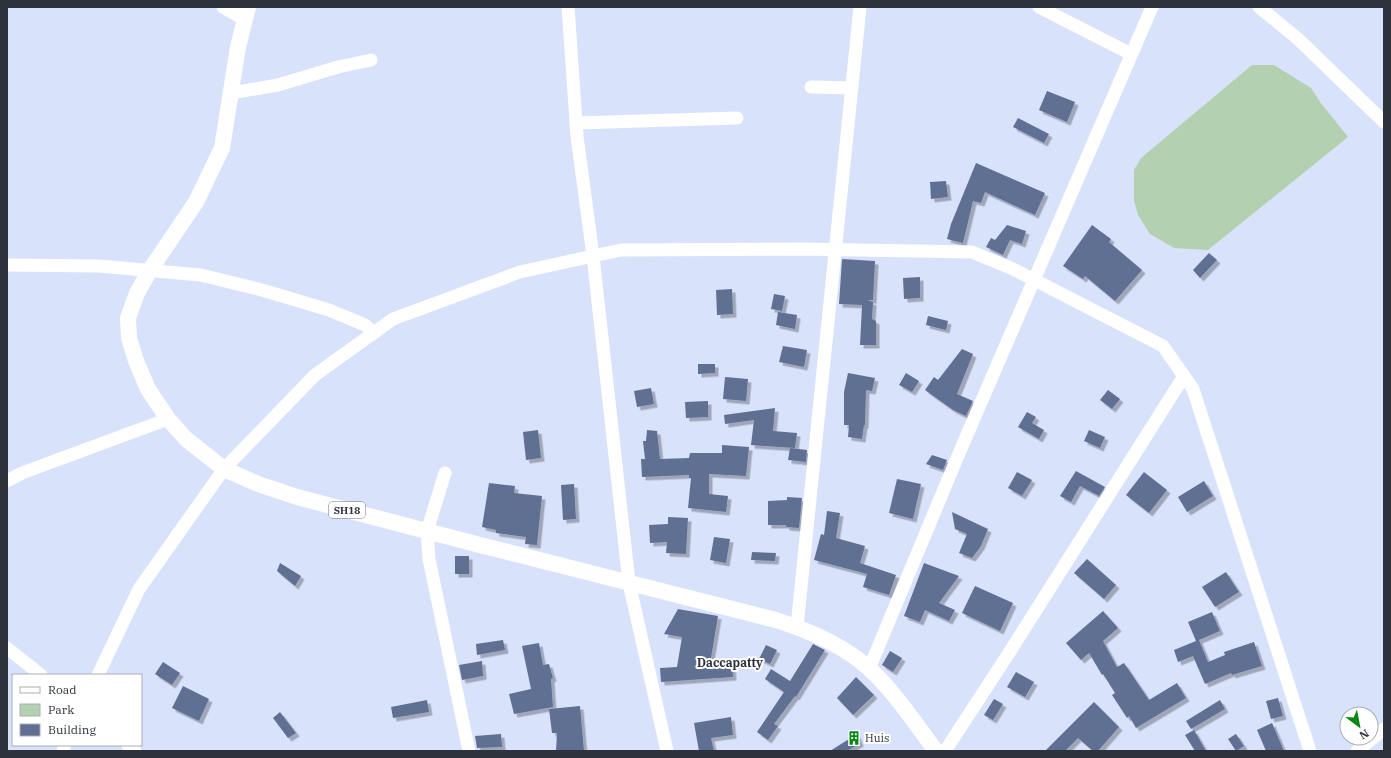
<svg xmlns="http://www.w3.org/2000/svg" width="1391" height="758" font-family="'IBM Plex Serif',serif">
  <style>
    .green { fill: #b3d1b1 }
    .building { fill: #616f93; filter: url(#shadow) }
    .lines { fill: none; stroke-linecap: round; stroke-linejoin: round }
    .minor { stroke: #fff; stroke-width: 13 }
    .major { stroke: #fff; stroke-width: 16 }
    .labels { text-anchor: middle; stroke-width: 4; stroke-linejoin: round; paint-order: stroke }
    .shield { fill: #fff; stroke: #6d7076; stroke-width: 1 }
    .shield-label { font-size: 10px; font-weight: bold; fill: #2e323c }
    .poi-label { font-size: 11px; fill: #2e323c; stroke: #fff; text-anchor: start }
    .neighbourhood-label { font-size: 12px; font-weight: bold; fill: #2e323c; stroke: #fff }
  </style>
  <defs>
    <filter id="shadow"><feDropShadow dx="3.5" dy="3.5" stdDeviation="0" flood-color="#0004"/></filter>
  </defs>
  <rect width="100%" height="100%" fill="#d8e2fb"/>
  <polygon class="green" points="1252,65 1274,65 1311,88 1320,102 1348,137 1208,250 1174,248 1150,234 1138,215 1134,201 1134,170 1141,158"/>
  <g class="building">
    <polygon points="1047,91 1075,102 1067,122 1039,110"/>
    <polygon points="1018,118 1049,134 1044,143 1013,127"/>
    <polygon points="976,163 1045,193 1035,215 985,192 981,203 973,201 963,243 947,239 951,224"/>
    <polygon points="946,181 948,197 931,199 930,182"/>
    <polygon points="1007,225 1026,231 1022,244 1010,240 1003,255 986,247 991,238 995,240"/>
    <polygon points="1092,225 1111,239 1109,242 1142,270 1115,301 1085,276 1083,279 1063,266"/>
    <polygon points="1209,253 1217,260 1200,278 1193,270"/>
    <polygon points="842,259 875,261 873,300 868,300 873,302 872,319 876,321 876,345 860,345 862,305 839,304"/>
    <polygon points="920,277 920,298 904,299 903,278"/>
    <polygon points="732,289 733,314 717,315 716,290"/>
    <polygon points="774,294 785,296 782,311 771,309"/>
    <polygon points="778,312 797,315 795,329 776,325"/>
    <polygon points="928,316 948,321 946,330 926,325"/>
    <polygon points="783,346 807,350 804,367 779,362"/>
    <polygon points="962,349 973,354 957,394 973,401 966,416 953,410 925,390 934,377 938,380"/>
    <polygon points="698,364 715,364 715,373 698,374"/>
    <polygon points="848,373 875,378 872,391 866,390 865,425 864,425 862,439 848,437 849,425 844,425 844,392"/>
    <polygon points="906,373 919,381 912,392 899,385"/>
    <polygon points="725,377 748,379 746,401 723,399"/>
    <polygon points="651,388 654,404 637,407 634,391"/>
    <polygon points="1108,390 1120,399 1112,409 1100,400"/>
    <polygon points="708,401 708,417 686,418 685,402"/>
    <polygon points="775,408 773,431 797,433 795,448 751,445 754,420 725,424 724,415"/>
    <polygon points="1027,412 1036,417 1032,423 1044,430 1039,439 1018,427"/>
    <polygon points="538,430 541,458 526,460 523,432"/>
    <polygon points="647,430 657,431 660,459 689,458 690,453 722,453 722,445 749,447 746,476 709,474 709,494 728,496 726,512 688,508 691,478 689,478 689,475 642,477 641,459 645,459 643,441 646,441"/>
    <polygon points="1089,430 1105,437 1100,448 1084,441"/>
    <polygon points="790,448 807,450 806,462 788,460"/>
    <polygon points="932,455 947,460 943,470 926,464"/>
    <polygon points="1076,471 1105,487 1099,496 1080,486 1071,502 1060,496"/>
    <polygon points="1017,472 1032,480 1022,496 1008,488"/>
    <polygon points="1144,472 1167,490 1149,513 1126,495"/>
    <polygon points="897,479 921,484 913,519 889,513"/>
    <polygon points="1204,481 1213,496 1187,512 1178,497"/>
    <polygon points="489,483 515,486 514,493 542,496 537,545 525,544 526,537 496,533 496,530 482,527"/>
    <polygon points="574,484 576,519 563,520 561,485"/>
    <polygon points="787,497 802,498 799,528 786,527 786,525 768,525 768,501 787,500"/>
    <polygon points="827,511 840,513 836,538 865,546 860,563 896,575 889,595 863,587 867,574 814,560 821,534 824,535"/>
    <polygon points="952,512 988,529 981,546 972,558 959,553 967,534 955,529"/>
    <polygon points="668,517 688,518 686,554 666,553 667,542 650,543 649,525 668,524"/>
    <polygon points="714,537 730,539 726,563 710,560"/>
    <polygon points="752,552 776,553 775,561 751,560"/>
    <rect x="455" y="556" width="14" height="18"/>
    <polygon points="1087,559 1116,585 1104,599 1074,573"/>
    <polygon points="280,563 301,576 295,586 277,571"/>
    <polygon points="924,563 959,576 939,603 955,610 949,621 925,610 920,622 904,616"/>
    <polygon points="1226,572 1239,592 1215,607 1202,587"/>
    <polygon points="975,586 1013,603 1000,631 962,613"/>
    <polygon points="678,609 718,616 710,664 732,663 733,677 661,682 660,668 677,667 682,637 664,634"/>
    <polygon points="1103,611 1118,628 1103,641 1117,667 1124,663 1149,700 1177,683 1186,698 1136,728 1129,716 1127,718 1112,695 1115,693 1103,674 1102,675 1089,653 1081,660 1066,643"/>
    <polygon points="1212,612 1220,631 1199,640 1208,662 1225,655 1224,652 1254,642 1262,666 1232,675 1231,673 1205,684 1193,656 1178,662 1174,650 1196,641 1188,622"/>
    <polygon points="503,640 505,650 477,655 476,644"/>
    <polygon points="539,643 543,665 549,664 553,678 551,679 553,707 514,714 509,694 531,689 522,646"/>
    <polygon points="813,644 825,650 796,697 795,696 774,724 778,726 768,740 757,732 784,692 765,679 771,669 790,681"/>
    <polygon points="766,645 777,650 770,664 759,659"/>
    <polygon points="890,651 902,658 893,672 882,665"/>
    <polygon points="482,661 483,676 462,680 459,665"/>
    <polygon points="163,662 180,673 172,685 155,674"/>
    <polygon points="1016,672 1034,682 1025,697 1007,687"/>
    <polygon points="856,677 874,695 853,715 837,698"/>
    <polygon points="183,686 209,699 199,721 172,708"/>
    <polygon points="1278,698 1283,716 1271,719 1266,701"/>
    <polygon points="994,699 1003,704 993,720 984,715"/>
    <polygon points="427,700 429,712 393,718 391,707"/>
    <polygon points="1220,700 1225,709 1191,729 1186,721"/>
    <polygon points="1094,702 1119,727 1098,751 1093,751 1078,738 1065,751 1045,751"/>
    <polygon points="580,706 584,751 556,751 557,733 552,733 549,709"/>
    <polygon points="280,712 296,733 288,738 273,718"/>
    <polygon points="731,717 733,735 711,738 714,751 699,751 694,723"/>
    <polygon points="1272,723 1284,751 1266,751 1257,730"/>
    <polygon points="1194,730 1206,751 1195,751 1185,735"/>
    <polygon points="501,734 502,747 477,748 475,736"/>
    <polygon points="857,734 860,743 847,751 830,751"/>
    <polygon points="1236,734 1244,746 1236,751 1228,739"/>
  </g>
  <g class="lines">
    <g class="minor">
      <polyline points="223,7 244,19"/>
      <polyline points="568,7 577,136 593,256 629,583 667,751"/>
      <polyline points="1039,7 1131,54"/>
      <polyline points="1259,7 1297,38 1384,122"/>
      <polyline points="811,87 852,88"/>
      <polyline points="231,93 278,85 338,67 371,60"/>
      <polyline points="576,123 737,118"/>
      <polyline points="7,265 99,266 201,275 262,290 329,310 365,325 374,333"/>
      <polyline points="445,473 427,531 429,559 469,751"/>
      <polyline points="7,481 22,473 168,419"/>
      <polyline points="797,627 860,7"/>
      <polyline points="7,648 41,675"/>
      <polyline points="869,669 960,451 1152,7"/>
      <polyline points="98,675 139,589 224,469 315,375 393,319 520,272 621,250 801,249 972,252 1013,269 1163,346 1193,389 1310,751"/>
      <polyline points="128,745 135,751"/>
      <polyline points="63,751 65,745"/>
      <polyline points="945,751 1009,653 1184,376"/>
      <polyline points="1357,751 1384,729"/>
    </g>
    <path class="major" d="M248,7L238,47L222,148L196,202L150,270L137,293L128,318L129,338L136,361L148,389L168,419L186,439L224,469L258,484L297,497L476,544L776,620C813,632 850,648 877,676C899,698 917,726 936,751"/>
  </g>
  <defs>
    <symbol id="building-bare" viewBox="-9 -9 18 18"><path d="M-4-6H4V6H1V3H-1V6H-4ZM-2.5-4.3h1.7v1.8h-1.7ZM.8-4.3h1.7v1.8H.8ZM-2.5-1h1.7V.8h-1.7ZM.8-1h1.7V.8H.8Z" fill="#048912" stroke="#fff" stroke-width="2.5" paint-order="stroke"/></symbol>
  </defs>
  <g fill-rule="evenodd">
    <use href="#building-bare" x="844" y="728" width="20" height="20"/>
  </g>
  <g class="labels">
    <rect class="shield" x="329" y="502" width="36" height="16" rx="3"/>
    <g class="shield-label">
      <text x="347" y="514">SH18</text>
    </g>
    <g class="poi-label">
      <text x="865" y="742">Huis</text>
    </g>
    <g class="neighbourhood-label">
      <text x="730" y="667">Daccapatty</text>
    </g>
  </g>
  <rect width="1391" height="758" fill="none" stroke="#2e323c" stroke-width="16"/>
  <rect x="12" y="674" width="130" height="72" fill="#ffffff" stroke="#abadb1"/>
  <rect x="20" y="687" width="20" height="6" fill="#ffffff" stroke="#abadb1"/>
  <text x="48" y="694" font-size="12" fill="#2e323c">Road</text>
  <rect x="20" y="704" width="20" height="12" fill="#b3d1b1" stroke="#abadb1"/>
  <text x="48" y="714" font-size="12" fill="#2e323c">Park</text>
  <rect x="20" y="724" width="20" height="12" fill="#616f93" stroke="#abadb1"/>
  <text x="48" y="734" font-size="12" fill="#2e323c">Building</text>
  <g transform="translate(1359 726) rotate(148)"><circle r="19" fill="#ffffff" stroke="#abadb1"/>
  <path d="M0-3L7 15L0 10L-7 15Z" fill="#048912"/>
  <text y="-6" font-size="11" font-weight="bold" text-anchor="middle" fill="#2e323c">N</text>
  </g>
</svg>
